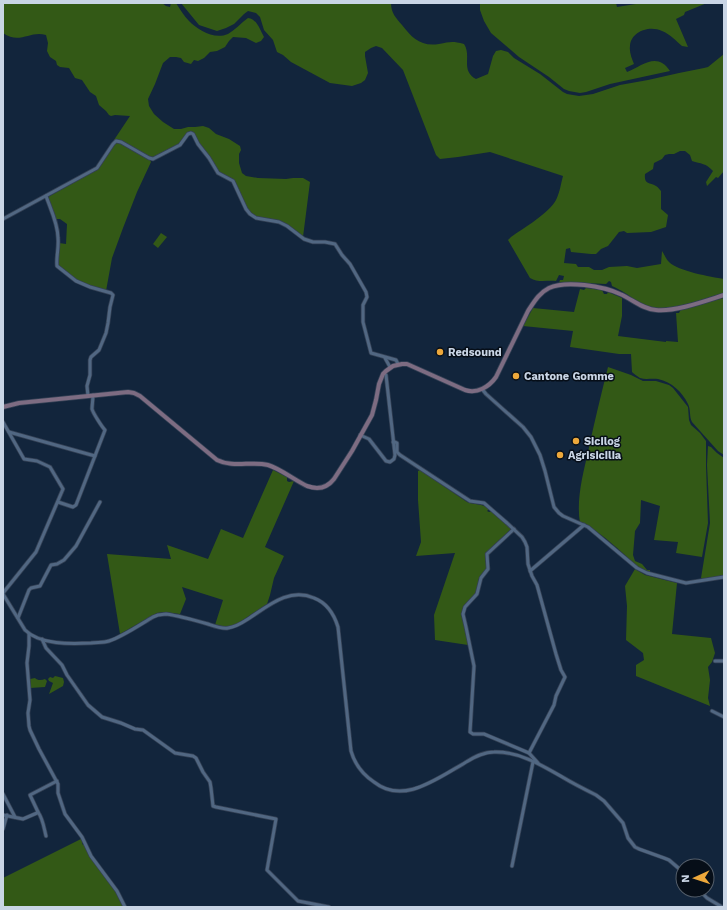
<svg xmlns="http://www.w3.org/2000/svg" width="727" height="910" font-family="'Work Sans',sans-serif">
  <style>
    .green { fill: #335916 }
    .lines { fill: none; stroke-linecap: round; stroke-linejoin: round }
    .street-casing { stroke: #344155; stroke-width: 4.5 }
    .secondary-casing { stroke: #344155; stroke-width: 5.5 }
    .street { stroke: #516782; stroke-width: 3 }
    .secondary { stroke: #7d6c82; stroke-width: 4 }
    .poi-dot { fill: #eda83b; stroke: #060e18; stroke-width: 1.5 }
    .labels { text-anchor: middle; stroke-width: 3; stroke-linejoin: round; paint-order: stroke }
    .poi-label { font-size: 11px; font-weight: bold; fill: #c9d5e5; stroke: #060e18; text-anchor: start }
  </style>
  <rect width="100%" height="100%" fill="#12253c"/>
  <g class="green">
    <path d="M3,3H162L166,6L170,7L171,3H176C180,9 184,16 189,21C198,30 214,40 228,34C235,30 241,23 248,18C257,19 260,30 264,37L261,41L256,43L246,38L233,37L229,41L225,47L217,51L210,52L204,58L198,61L194,60L191,64L184,62L181,58L176,57H170L163,63L155,84L148,99L149,106L154,114L163,122L174,129H181L188,127H195L203,126L209,128L216,134L229,139L240,146L241,150L239,154V163L242,173L246,176L258,178L286,179L293,178H303L310,182L303,237L287,226L257,217L253,215L248,210L235,182L219,173L191,132L180,145L154,158L149,157L118,140H114L130,116L115,115L111,116L109,115L106,111L99,105L96,96L90,92L82,80L75,78L69,68L60,67L57,65L56,61L50,57L47,51L48,43L46,35C30,30 20,45 3,33Z"/>
    <path d="M181,3H391C391,13 396,18 402,25C412,38 421,47 439,44C450,42 452,41 464,44C472,56 460,70 476,79L488,74L493,56L496,51L501,50L508,52L514,58L540,74L563,92L567,94L579,96L593,94L620,85L648,80L679,73L704,68L708,67L724,54V171L718,178L716,177L707,186L706,182L713,171C706,163 701,164 692,161L690,155L685,151H680L674,154H669L665,155L662,159L654,163L653,169L645,174C644,185 649,182 656,186C658,187 660,190 661,191V209L668,215L666,227L651,232L627,233L624,231L619,232L608,246L601,249L596,254H591L571,252L570,248L566,249L564,263L576,264L578,267H589L594,270H602L609,267L627,266L637,268L661,264L662,251C664,254 666,259 669,262C678,271 711,277 724,279V293C702,299 665,315 643,305C636,302 632,297 625,293C621,290 616,288 612,286L611,282L609,281L606,284L585,283H559L560,280H563L564,276L559,275L556,281C547,280 538,283 530,278L508,240L511,237C524,228 549,213 556,200C560,192 561,183 563,176L490,152L458,157L440,159L436,155L403,70L382,48L376,46L371,48L365,52V56L368,73L365,80L361,83L352,86L330,83L291,62L283,55L277,52L273,40L264,30L260,17L256,13L248,11L244,14L234,24L226,28L217,31L199,25Z"/>
    <path d="M480,3H616L617,7L642,3H707L685,12L684,15L676,19L688,47L682,46C676,41 670,34 662,31C650,25 631,31 630,46C629,52 632,59 634,64L625,68L627,72C642,66 657,51 670,71L610,84L586,92L580,93L569,91L564,89L549,77L519,57L491,33L484,21L480,10Z"/>
    <polygon points="118,142 150,160 151,162 137,192 123,228 112,258 106,291 94,288 78,281 58,266 59,243 66,244 67,224 60,219 56,219 48,197 98,169 114,144"/>
    <polygon points="161,233 167,237 158,248 153,244"/>
    <path d="M586,288L602,290L604,294H607L608,292L622,298V316L618,336L666,342V341L678,342L676,313H679L681,309L724,298V455L718,451L692,422C689,416 691,410 688,404C682,392 672,382 658,379C652,378 646,380 640,378C637,376 634,374 632,372L631,354H619L570,347L573,331L523,326L533,308L574,312L580,289L584,290Z"/>
    <path d="M608,367L631,375L643,381H656L669,385L673,388L688,407L689,420L691,425L700,433L706,441V466L708,523L702,557L676,553L678,542L654,540L660,506L641,500L640,523L635,531L633,555L635,561L642,564L647,570H650V573L643,570L637,566C621,552 600,530 580,523C576,500 583,474 588,452C594,423 601,395 608,367Z"/>
    <polygon points="708,446 711,447 717,453 724,458 724,575 704,579 702,579 701,578 710,523 707,465"/>
    <path d="M273,470L287,477V481L289,482L294,481L265,547L284,556L274,578L270,595L267,604L237,624L227,627L215,625L223,600L182,587L186,599L180,614C172,613 165,611 157,613L120,634L107,554L171,559L167,545L208,559L221,529L243,538Z"/>
    <path d="M420,470L467,502C475,505 482,503 489,509L487,511L489,512L493,511L511,529L486,553L487,568L479,578L476,594L464,607L468,645L435,640L434,615L455,553L416,556L421,542L418,500V471Z"/>
    <polygon points="635,569 645,575 677,583 672,634 711,638 715,653 712,662 708,667 710,680 708,698 710,706 636,676 636,665 644,660 643,653 626,640 627,606 625,586"/>
    <polygon points="55,676 63,678 64,682 63,686 49,694 53,683 49,681 48,679 50,677 53,678"/>
    <path d="M35,678C38,681 42,680 45,679L47,681L45,687L30,688V679Z"/>
    <polygon points="81,839 83,843 82,843 83,845 84,845 116,891 124,907 3,907 3,878"/>
  </g>
  <g class="lines">
    <defs>
      <g id="street">
        <path d="M46,196C51,210 58,224 58,238C59,248 56,257 57,266L76,281L90,287L111,293L113,295L110,307L108,323L106,333L99,350L91,357L90,360V375L87,386L88,396"/>
        <polyline points="3,219 97,168 113,144 116,141 121,142 149,158 153,159 180,145 188,134 191,133 193,134 198,144 209,158 218,173 233,181 246,209 250,214 256,218 279,222 287,226 304,239 313,242 325,242 335,244 342,255 350,264 366,292 367,297 363,305 363,322 371,353 396,360 398,364"/>
        <polyline points="385,358 390,367"/>
        <polyline points="482,389 486,394 523,427 531,437 540,455 545,471 554,507 559,513 563,516 588,527 637,568 647,573 686,583 724,577"/>
        <polyline points="3,422 24,459 37,461 50,467 63,489 36,552 3,593"/>
        <polyline points="9,432 95,456"/>
        <polyline points="360,435 369,439 386,461 390,462 394,459 395,455 386,375"/>
        <polyline points="393,442 395,442 397,443 397,452 400,455 470,501 484,503 507,523 522,537 525,542 527,547 528,564 532,576 537,585 556,654 561,670 565,677 556,696 554,705 529,753"/>
        <path d="M58,502L73,507L76,505L105,430C102,427 93,413 92,409C92,407 93,398 93,395"/>
        <polyline points="514,529 487,554 488,569 481,578 477,594 465,607 463,614 466,627 474,666 470,732 473,734 484,734 529,753 538,763"/>
        <polyline points="530,571 584,525"/>
        <path d="M3,594L25,630C40,645 71,644 91,643C97,642 103,643 109,641C122,637 141,624 153,617L158,615L166,614C180,616 194,620 208,624C214,626 222,629 228,628C236,627 242,623 248,619C268,606 289,587 314,598C327,603 334,614 338,627L351,751C355,765 362,774 374,782C403,805 436,779 463,764C472,758 482,752 494,752C519,751 543,766 564,778C574,784 586,790 596,795L604,801L623,823L628,838L635,847L639,849L664,858L669,860L683,872"/>
        <polyline points="18,618 29,590 31,588 40,586 51,565 57,564 64,560 76,546 100,502"/>
        <polyline points="29,634 29,646 27,663 30,700 28,713 29,726 30,730 39,749 58,784 58,793 65,814 82,837 91,856 117,891 125,907"/>
        <polyline points="42,639 46,648 62,665 67,675 88,705 102,717 121,723 135,729 143,730 175,753 193,756 196,758 203,772 210,782 211,788 213,806 216,807 276,819 267,870 298,901 329,907"/>
        <polyline points="715,661 724,661"/>
        <polyline points="712,711 724,717"/>
        <polyline points="3,794 15,817"/>
        <path d="M38,812C43,819 44,828 46,836"/>
        <polyline points="3,815 23,819 37,813 38,812 30,795 57,781"/>
        <polyline points="3,829 7,815"/>
        <polyline points="512,866 533,762"/>
        <polyline points="699,890 707,898 722,907"/>
      </g>
      <path id="secondary" d="M3,407L19,403L128,392L134,393L140,396L217,460C233,468 251,461 268,465C279,468 296,481 307,486C318,490 327,488 334,479L352,451L372,415L376,400L379,384L383,374L386,371L393,366L402,364H407L465,390C477,394 489,387 496,377L528,311C534,302 539,293 549,288C566,280 603,286 620,294C632,299 642,309 656,310C675,312 705,301 724,295"/>
    </defs>
    <use href="#street" class="street-casing"/>
    <use href="#secondary" class="secondary-casing"/>
    <use href="#street" class="street"/>
    <use href="#secondary" class="secondary"/>
  </g>
  <g class="poi-dot">
    <circle cx="440" cy="352" r="4"/>
    <circle cx="516" cy="376" r="4"/>
    <circle cx="576" cy="441" r="4"/>
    <circle cx="560" cy="455" r="4"/>
  </g>
  <g class="labels">
    <g class="poi-label">
      <text x="448" y="356">Redsound</text>
      <text x="524" y="380">Cantone Gomme</text>
      <text x="584" y="445">Sicilog</text>
      <text x="568" y="459">Agrisicilia</text>
    </g>
  </g>
  <rect width="727" height="910" fill="none" stroke="#c9d5e5" stroke-width="8"/>
  <g transform="translate(695 878) rotate(267)"><circle r="19" fill="#060e18" stroke="#545e6a"/>
  <path d="M0-3L7 15L0 10L-7 15Z" fill="#eda83b"/>
  <text y="-6" font-size="11" font-weight="bold" text-anchor="middle" fill="#c9d5e5">N</text>
  </g>
</svg>
